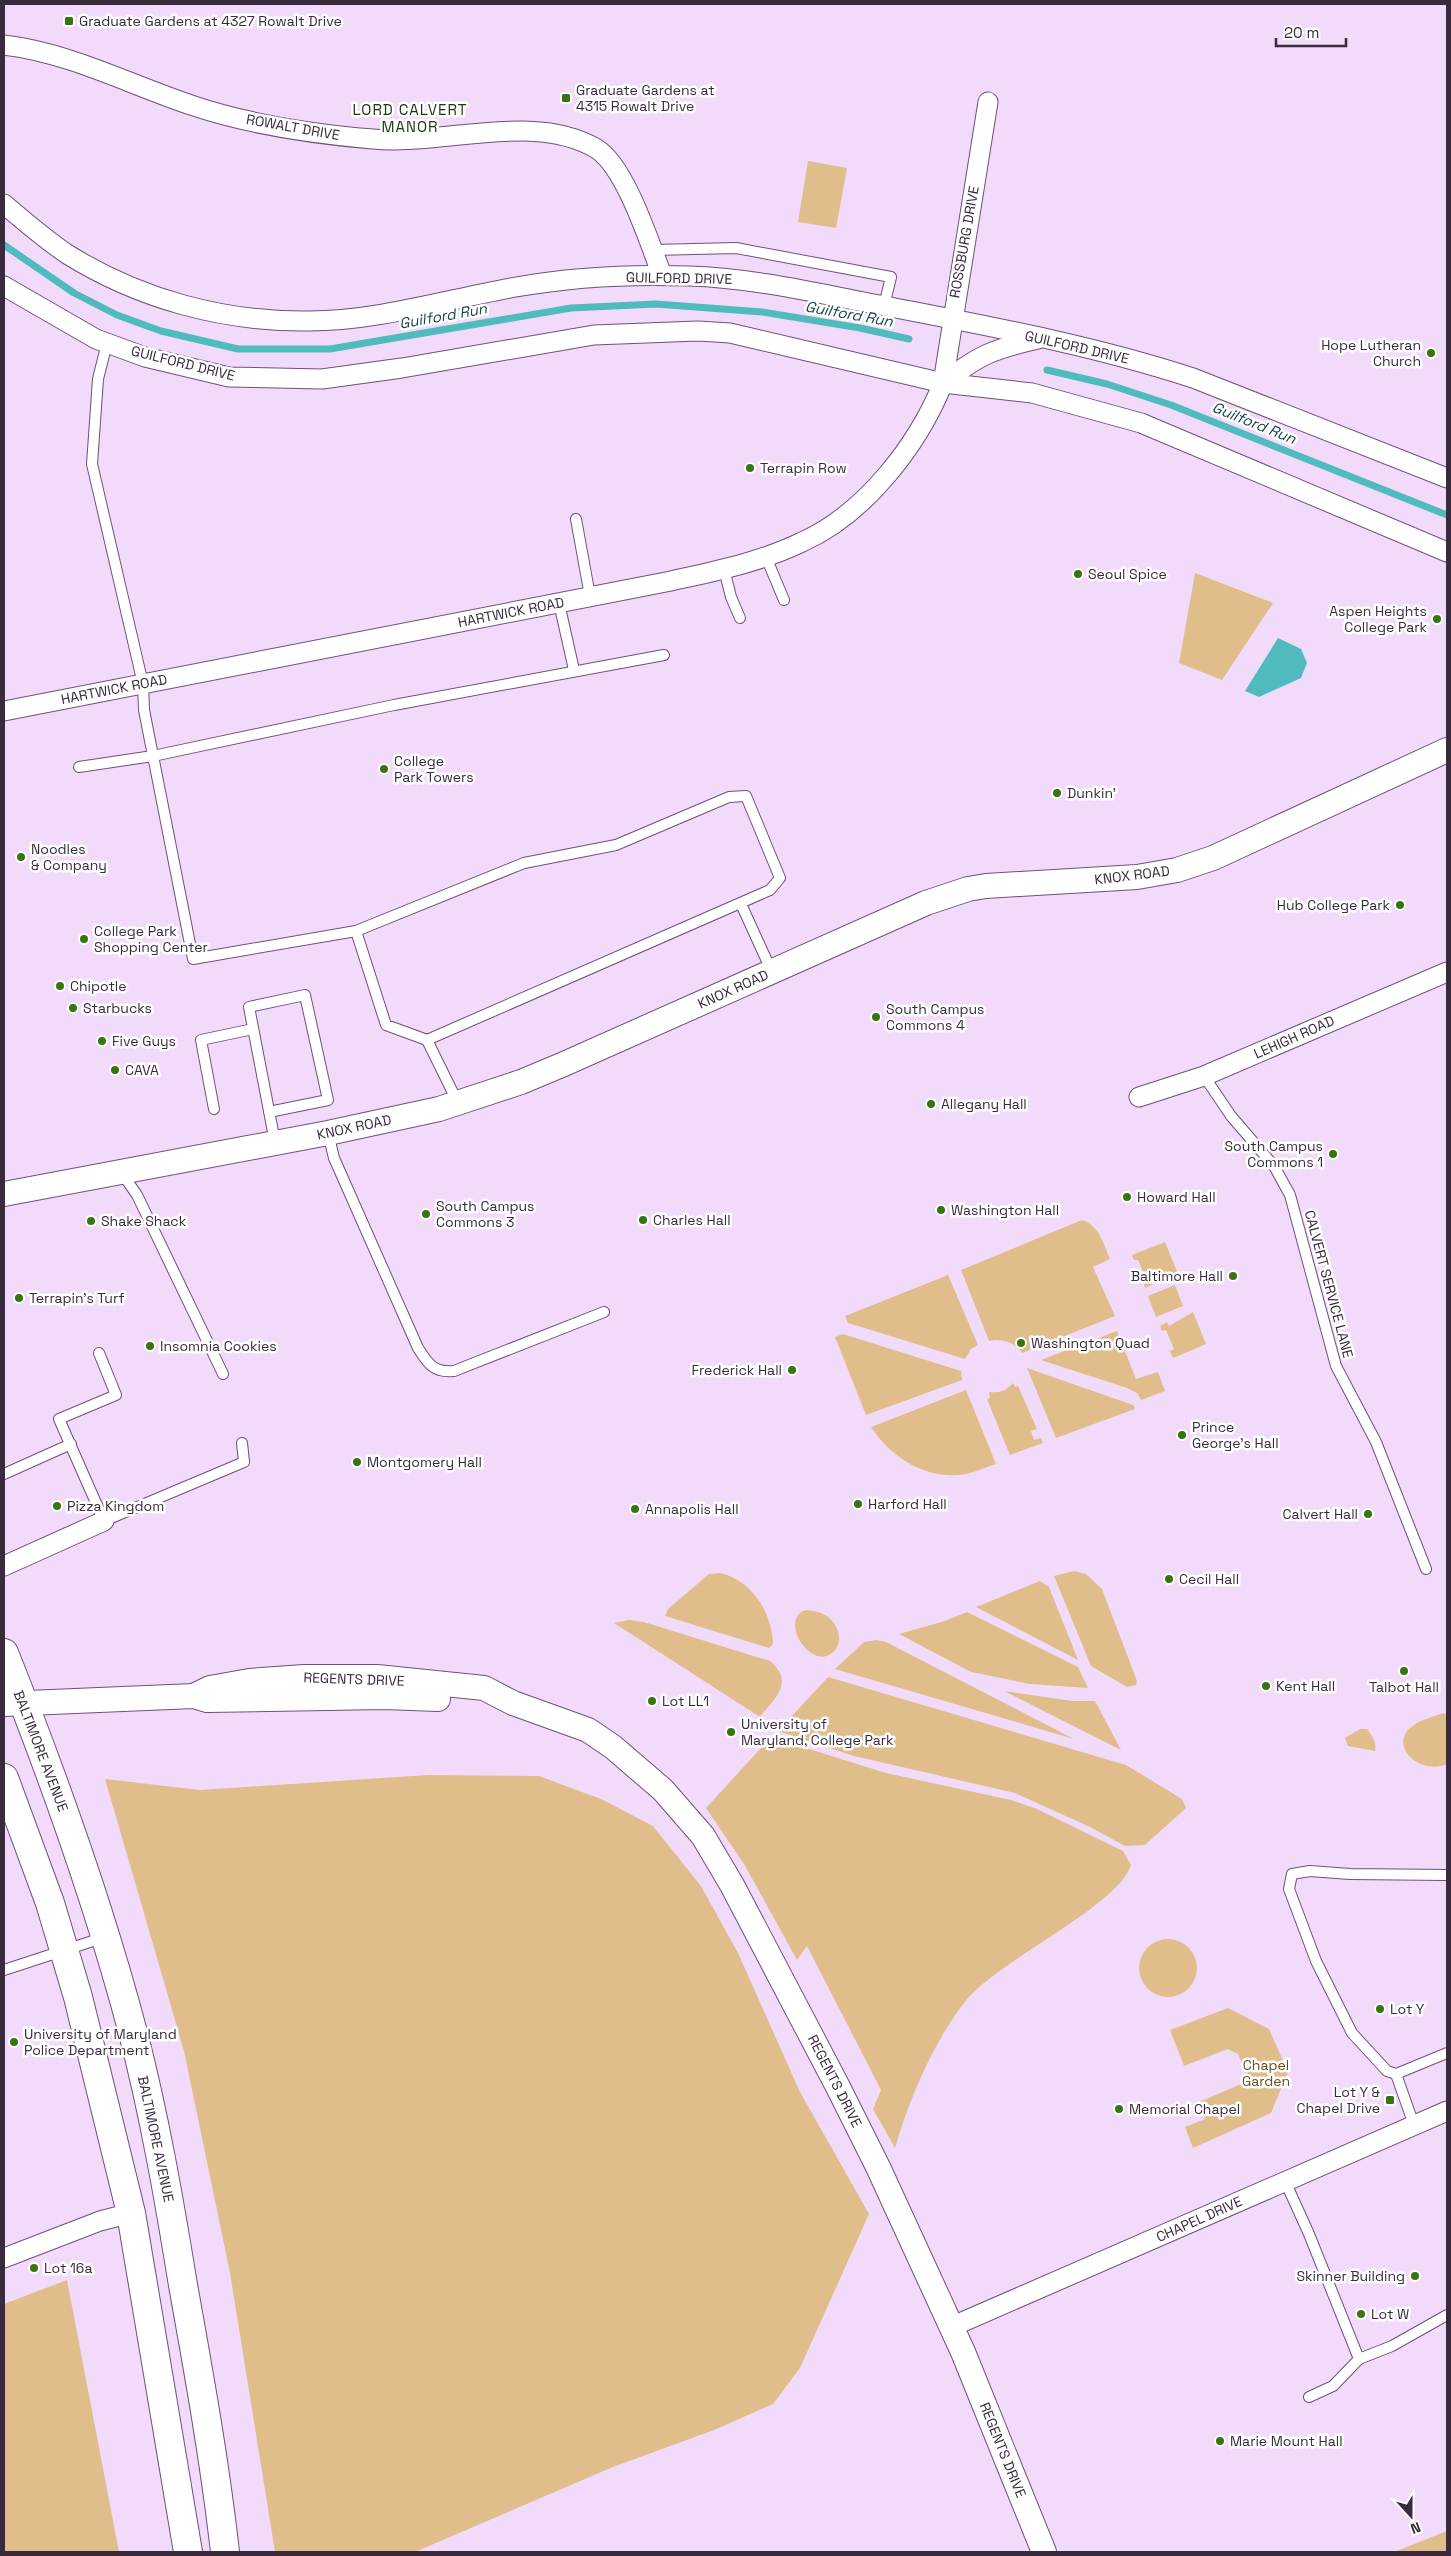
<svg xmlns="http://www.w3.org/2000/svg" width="1451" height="2556" font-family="'Space Grotesk',sans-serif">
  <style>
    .green { fill: #e0be8b }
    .water { fill: #4fbbbd }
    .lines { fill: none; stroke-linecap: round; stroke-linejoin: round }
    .stream { stroke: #4fbbbd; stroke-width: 7 }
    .service-casing { stroke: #704f7c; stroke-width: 12 }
    .minor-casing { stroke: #704f7c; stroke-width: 21 }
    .tertiary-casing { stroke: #704f7c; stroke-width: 26 }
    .primary-casing { stroke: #704f7c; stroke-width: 30 }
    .service { stroke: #fff; stroke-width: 10 }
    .minor { stroke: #fff; stroke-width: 19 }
    .tertiary { stroke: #fff; stroke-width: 24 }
    .primary { stroke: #fff; stroke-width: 28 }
    .poi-dot { fill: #367510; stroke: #fff; stroke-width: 2 }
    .labels { text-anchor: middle; stroke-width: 5; stroke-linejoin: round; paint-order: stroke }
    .poi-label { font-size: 14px; fill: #392a3e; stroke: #fff; text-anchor: start }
    .street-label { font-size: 14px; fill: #392a3e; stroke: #fff }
    .park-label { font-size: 14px; fill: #6b4d1b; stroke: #fff }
    .neighbourhood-label { font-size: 15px; letter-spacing: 1px; fill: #1a380b; stroke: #fff }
    .water-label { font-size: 15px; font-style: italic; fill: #164748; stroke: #fff }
  </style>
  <rect width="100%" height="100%" fill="#f2dbfa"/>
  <g class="green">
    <polygon points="808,161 847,168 836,228 798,222"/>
    <polygon points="1195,573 1273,603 1222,680 1179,663"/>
    <path d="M1082,1220C1100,1226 1103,1243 1110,1259L1093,1267L1115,1316L1022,1353C1015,1342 1001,1338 989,1341L961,1270Z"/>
    <polygon points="1165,1242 1178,1274 1162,1281 1160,1276 1150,1281 1152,1285 1145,1288 1143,1281 1146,1279 1138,1260 1134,1260 1132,1255"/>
    <polygon points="948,1275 978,1345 971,1349 965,1359 848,1323 845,1316"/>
    <polygon points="1175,1285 1183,1306 1156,1317 1148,1296"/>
    <polygon points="1193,1312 1206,1344 1173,1358 1170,1351 1174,1349 1166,1330 1162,1331 1160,1326 1167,1322 1169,1326"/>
    <polygon points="1117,1331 1136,1379 1158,1372 1165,1391 1141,1400 1137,1393 1127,1388 1041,1360"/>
    <polygon points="843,1334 961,1371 962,1380 866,1415 835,1337"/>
    <polygon points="1027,1368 1133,1405 1135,1409 1056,1438"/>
    <path d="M1013,1383L1015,1387L1018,1386L1037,1429L1031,1431L1034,1440L1041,1438L1043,1443L1010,1455L987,1399L990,1398L989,1392C1001,1393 1005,1391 1013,1383Z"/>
    <path d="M966,1390L996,1464C986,1467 976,1472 966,1474C928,1481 891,1458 871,1427Z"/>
    <polygon points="1074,1571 1086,1574 1102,1589 1137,1681 1136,1685 1127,1687 1091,1666 1054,1576"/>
    <path d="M720,1573C752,1580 772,1613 773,1644L769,1648L665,1616L668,1609L709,1574Z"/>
    <polygon points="1040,1581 1049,1587 1078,1660 976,1607"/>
    <path d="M806,1610C813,1611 822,1612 828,1617C840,1626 845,1647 829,1655C808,1666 779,1619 806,1610Z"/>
    <polygon points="967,1612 1078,1667 1088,1688 1030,1684 971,1672 899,1634 945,1621"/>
    <path d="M629,1620L644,1622L770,1661C795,1682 775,1698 760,1717L614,1623Z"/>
    <polygon points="876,1640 886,1642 1074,1739 835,1669 864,1642"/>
    <polygon points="828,1677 1126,1765 1182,1799 1186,1808 1145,1845 1125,1846 1090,1827 1015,1793 854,1756 778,1731"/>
    <polygon points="1004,1691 1072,1701 1095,1701 1121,1750"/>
    <path d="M1447,1713V1764C1417,1777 1381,1739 1421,1721C1430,1718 1437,1714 1447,1713Z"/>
    <path d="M1360,1729H1367C1372,1735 1377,1744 1375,1751L1348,1746L1345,1738Z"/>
    <path d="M771,1737L886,1773L1011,1800L1037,1809L1123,1851L1131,1865C1119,1905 1002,1959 968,1998C935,2038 909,2099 895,2148L873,2109L881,2090L807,1946L797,1960L744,1864L706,1808Z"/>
    <polygon points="428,1775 539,1776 601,1799 653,1826 701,1886 738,1953 800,2092 869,2214 800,2368 773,2404 714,2430 613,2467 415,2552 275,2552 230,2273 184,2051 105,1779 200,1790"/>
    <circle cx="1168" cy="1968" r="29"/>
    <polygon points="1228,2008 1269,2029 1288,2072 1271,2113 1193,2148 1185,2127 1205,2119 1199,2102 1241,2084 1246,2073 1238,2054 1228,2049 1184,2066 1170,2030"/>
    <polygon points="67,2280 119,2552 4,2552 4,2304"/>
    <polygon points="1447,2531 1447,2552 1394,2552"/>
  </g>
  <polygon class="water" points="1278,638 1301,649 1307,663 1301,678 1259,697 1245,691"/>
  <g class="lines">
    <g class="stream">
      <polyline points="4,245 74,293 117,315 161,331 238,349 330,349 571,308 656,304 762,312 860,328 909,339"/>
      <polyline points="1047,370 1107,384 1171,405 1447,515"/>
    </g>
    <defs>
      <g id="service">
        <polyline points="652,250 736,248 891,277 884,306"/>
        <polyline points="107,343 98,379 92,464 143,684 144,710 193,959 356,931 386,1025 427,1040 770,890 780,878 746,796 729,797 616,845 524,863 356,931"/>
        <polyline points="576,519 590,596"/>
        <polyline points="766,557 784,600"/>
        <polyline points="724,569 731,597 740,618"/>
        <polyline points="559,603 574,670"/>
        <polyline points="79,767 153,756 394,705 664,655"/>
        <polyline points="741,904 772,972"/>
        <polyline points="427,1040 458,1103"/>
        <polyline points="1204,1076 1231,1116 1274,1166 1290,1195 1336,1366 1376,1442 1426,1569"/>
        <polyline points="214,1109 201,1040 253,1029"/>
        <polyline points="269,1112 328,1100 305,995 249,1007 275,1142"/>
        <path d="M328,1133L334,1158L418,1348C428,1364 434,1373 454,1371L604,1312"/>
        <polyline points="121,1172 137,1195 223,1374"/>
        <polyline points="99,1353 116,1395 59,1419 104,1521 244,1462 242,1443"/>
        <polyline points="4,1474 71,1444"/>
        <polyline points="1447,1875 1350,1874 1310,1871 1292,1874 1289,1889 1316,1961 1352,2033 1387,2071 1396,2074 1447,2053"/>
        <polyline points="4,1970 105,1937"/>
        <polyline points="1396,2074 1414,2125"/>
        <polyline points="1285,2181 1309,2234 1359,2359 1333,2386 1309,2397"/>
        <polyline points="1359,2359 1392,2346 1447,2315"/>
      </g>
      <g id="minor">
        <path d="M4,45C71,53 130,85 194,106C251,125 313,134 373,139C442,146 534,111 597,149C626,168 649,242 662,275"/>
        <path d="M4,204C24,221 45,239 67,254C139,299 223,322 309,321C378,321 448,299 516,287C572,277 632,274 689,276C755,278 820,294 885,306C988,326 1092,345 1193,378L1447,478"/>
        <polyline points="4,286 96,339 145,357 229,377 322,379 402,368 594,335 698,331 730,333 943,383 1032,393 1141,423 1447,552"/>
        <path d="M943,383C979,355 993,349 1038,339"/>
        <path d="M4,711L671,581C715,571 761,562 802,542C865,514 918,445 943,383L988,102"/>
        <polyline points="1139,1097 1204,1076 1447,972"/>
        <polyline points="4,1566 104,1521"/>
        <polyline points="4,2258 100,2221 131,2213"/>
        <polyline points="951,2327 1447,2111"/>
      </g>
      <g id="tertiary">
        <polyline points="4,1194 328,1133 439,1109 521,1082 564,1064 926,903 968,889 986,886 1137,877 1177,870 1213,858 1447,750"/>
        <polyline points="194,1696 210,1688 249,1681 304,1677 377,1677 484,1688 513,1703 588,1730 613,1747 663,1790 703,1836 732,1885 838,2087 878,2167 963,2352 1044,2552"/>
        <polyline points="4,1704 194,1696 207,1700 385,1697 438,1699"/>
      </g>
      <g id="primary">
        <path d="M4,1653C53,1776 98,1901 132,2029C154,2113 169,2199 183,2285C199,2374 215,2463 225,2552"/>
        <polyline points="4,1778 50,1903 78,1997 131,2213 188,2552"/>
      </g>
    </defs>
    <use href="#service" class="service-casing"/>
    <use href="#minor" class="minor-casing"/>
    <use href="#tertiary" class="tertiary-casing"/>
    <use href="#primary" class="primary-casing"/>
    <use href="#service" class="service"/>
    <use href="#minor" class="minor"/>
    <use href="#tertiary" class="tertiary"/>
    <use href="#primary" class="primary"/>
  </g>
  <g class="poi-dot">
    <rect x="64" y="16" width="10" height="10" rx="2.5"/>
    <rect x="561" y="93" width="10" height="10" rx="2.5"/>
    <circle cx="1431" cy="353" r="5"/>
    <circle cx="750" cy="468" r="5"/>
    <circle cx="1078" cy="574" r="5"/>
    <circle cx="1437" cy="619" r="5"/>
    <circle cx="384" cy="769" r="5"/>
    <circle cx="1057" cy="793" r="5"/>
    <circle cx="21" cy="857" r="5"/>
    <circle cx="1400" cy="905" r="5"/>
    <circle cx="84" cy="939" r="5"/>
    <circle cx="60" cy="986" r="5"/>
    <circle cx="73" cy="1008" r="5"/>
    <circle cx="876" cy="1017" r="5"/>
    <circle cx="102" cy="1041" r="5"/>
    <circle cx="115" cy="1070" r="5"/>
    <circle cx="931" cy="1104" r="5"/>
    <circle cx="1333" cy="1154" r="5"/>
    <circle cx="1127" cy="1197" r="5"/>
    <circle cx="941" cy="1210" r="5"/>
    <circle cx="426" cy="1214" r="5"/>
    <circle cx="643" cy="1220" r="5"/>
    <circle cx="91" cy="1221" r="5"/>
    <circle cx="1233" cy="1276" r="5"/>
    <circle cx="19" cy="1298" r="5"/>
    <circle cx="1021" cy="1343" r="5"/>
    <circle cx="150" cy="1346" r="5"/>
    <circle cx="792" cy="1370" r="5"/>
    <circle cx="1182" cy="1435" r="5"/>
    <circle cx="357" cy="1462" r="5"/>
    <circle cx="858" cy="1504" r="5"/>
    <circle cx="57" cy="1506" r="5"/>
    <circle cx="635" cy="1509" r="5"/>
    <circle cx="1368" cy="1514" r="5"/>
    <circle cx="1169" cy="1579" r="5"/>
    <circle cx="1404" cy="1671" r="5"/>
    <circle cx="1266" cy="1686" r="5"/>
    <circle cx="652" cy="1701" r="5"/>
    <circle cx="731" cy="1732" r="5"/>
    <circle cx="1380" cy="2009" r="5"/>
    <circle cx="14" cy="2042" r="5"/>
    <rect x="1385" y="2095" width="10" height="10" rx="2.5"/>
    <circle cx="1119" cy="2109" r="5"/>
    <circle cx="34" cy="2268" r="5"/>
    <circle cx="1415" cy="2276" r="5"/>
    <circle cx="1361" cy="2314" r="5"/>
    <circle cx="1220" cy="2441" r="5"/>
  </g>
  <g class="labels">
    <g class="poi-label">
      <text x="79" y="26">Graduate Gardens at 4327 Rowalt Drive</text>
      <text x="576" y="95">Graduate Gardens at<tspan x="576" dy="16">4315 Rowalt Drive</tspan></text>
      <text x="1421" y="350" text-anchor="end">Hope Lutheran<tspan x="1421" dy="16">Church</tspan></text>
      <text x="760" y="473">Terrapin Row</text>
      <text x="1088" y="579">Seoul Spice</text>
      <text x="1427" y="616" text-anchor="end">Aspen Heights<tspan x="1427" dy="16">College Park</tspan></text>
      <text x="394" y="766">College<tspan x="394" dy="16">Park Towers</tspan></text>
      <text x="1067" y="798">Dunkin'</text>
      <text x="31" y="854">Noodles<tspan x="31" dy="16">&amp; Company</tspan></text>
      <text x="1390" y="910" text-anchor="end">Hub College Park</text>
      <text x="94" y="936">College Park<tspan x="94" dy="16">Shopping Center</tspan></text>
      <text x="70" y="991">Chipotle</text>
      <text x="83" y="1013">Starbucks</text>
      <text x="886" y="1014">South Campus<tspan x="886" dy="16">Commons 4</tspan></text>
      <text x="112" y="1046">Five Guys</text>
      <text x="125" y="1075">CAVA</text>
      <text x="941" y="1109">Allegany Hall</text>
      <text x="1323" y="1151" text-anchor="end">South Campus<tspan x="1323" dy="16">Commons 1</tspan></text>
      <text x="1137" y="1202">Howard Hall</text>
      <text x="436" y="1211">South Campus<tspan x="436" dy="16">Commons 3</tspan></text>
      <text x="951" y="1215">Washington Hall</text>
      <text x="653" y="1225">Charles Hall</text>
      <text x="101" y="1226">Shake Shack</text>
      <text x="1223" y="1281" text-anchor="end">Baltimore Hall</text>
      <text x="29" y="1303">Terrapin's Turf</text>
      <text x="1031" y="1348">Washington Quad</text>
      <text x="160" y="1351">Insomnia Cookies</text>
      <text x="782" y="1375" text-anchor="end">Frederick Hall</text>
      <text x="1192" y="1432">Prince<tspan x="1192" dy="16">George's Hall</tspan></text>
      <text x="367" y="1467">Montgomery Hall</text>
      <text x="868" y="1509">Harford Hall</text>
      <text x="67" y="1511">Pizza Kingdom</text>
      <text x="645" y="1514">Annapolis Hall</text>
      <text x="1358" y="1519" text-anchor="end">Calvert Hall</text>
      <text x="1179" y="1584">Cecil Hall</text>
      <text x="1276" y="1691">Kent Hall</text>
      <text x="1404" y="1692" text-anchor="middle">Talbot Hall</text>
      <text x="662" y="1706">Lot LL1</text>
      <text x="741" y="1729">University of<tspan x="741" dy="16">Maryland, College Park</tspan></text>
      <text x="1390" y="2014">Lot Y</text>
      <text x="24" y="2039">University of Maryland<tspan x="24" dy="16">Police Department</tspan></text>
      <text x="1380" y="2097" text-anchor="end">Lot Y &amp;<tspan x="1380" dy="16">Chapel Drive</tspan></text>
      <text x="1129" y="2114">Memorial Chapel</text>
      <text x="44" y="2273">Lot 16a</text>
      <text x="1405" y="2281" text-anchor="end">Skinner Building</text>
      <text x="1371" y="2319">Lot W</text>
      <text x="1230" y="2446">Marie Mount Hall</text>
    </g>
    <g class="street-label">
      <text transform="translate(293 127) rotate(10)" y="5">ROWALT DRIVE</text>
      <text transform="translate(964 242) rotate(-80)" y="5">ROSSBURG DRIVE</text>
      <text transform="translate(679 278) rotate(1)" y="5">GUILFORD DRIVE</text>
      <text transform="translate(1077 347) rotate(13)" y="5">GUILFORD DRIVE</text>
      <text transform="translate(183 363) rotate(14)" y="5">GUILFORD DRIVE</text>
      <text transform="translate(511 612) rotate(-11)" y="5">HARTWICK ROAD</text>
      <text transform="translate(114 689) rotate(-11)" y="5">HARTWICK ROAD</text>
      <text transform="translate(1132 875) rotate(-7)" y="5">KNOX ROAD</text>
      <text transform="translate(733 989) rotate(-24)" y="5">KNOX ROAD</text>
      <text transform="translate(1294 1037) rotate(-24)" y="5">LEHIGH ROAD</text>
      <text transform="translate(354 1127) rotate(-12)" y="5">KNOX ROAD</text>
      <text transform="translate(1329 1284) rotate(75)" y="5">CALVERT SERVICE LANE</text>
      <text transform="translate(354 1679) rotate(2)" y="5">REGENTS DRIVE</text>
      <text transform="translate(41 1751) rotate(69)" y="5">BALTIMORE AVENUE</text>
      <text transform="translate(835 2081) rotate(63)" y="5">REGENTS DRIVE</text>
      <text transform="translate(156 2139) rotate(78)" y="5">BALTIMORE AVENUE</text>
      <text transform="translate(1199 2219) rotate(-24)" y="5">CHAPEL DRIVE</text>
      <text transform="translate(1003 2450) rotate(68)" y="5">REGENTS DRIVE</text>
    </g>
    <g class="park-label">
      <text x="1266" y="2070">Chapel<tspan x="1266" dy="16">Garden</tspan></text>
    </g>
    <g class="neighbourhood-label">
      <text x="410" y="115">LORD CALVERT<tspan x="410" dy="17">MANOR</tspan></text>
    </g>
    <g class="water-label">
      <text transform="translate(849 314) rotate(10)" y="5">Guilford Run</text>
      <text transform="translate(443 316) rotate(-10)" y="5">Guilford Run</text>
      <text transform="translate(1254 423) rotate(22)" y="5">Guilford Run</text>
    </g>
  </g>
  <rect width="1451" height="2556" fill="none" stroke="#392a3e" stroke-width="10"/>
  <g transform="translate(1411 2516) rotate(159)" stroke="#ffffff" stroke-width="4" paint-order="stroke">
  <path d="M0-4L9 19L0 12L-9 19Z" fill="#392a3e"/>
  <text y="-8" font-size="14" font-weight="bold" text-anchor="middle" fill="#392a3e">N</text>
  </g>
  <path d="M1276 38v8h70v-8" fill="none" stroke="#392a3e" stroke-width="2.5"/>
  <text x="1284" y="38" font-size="15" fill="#392a3e" stroke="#ffffff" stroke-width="4" paint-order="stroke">20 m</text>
</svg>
